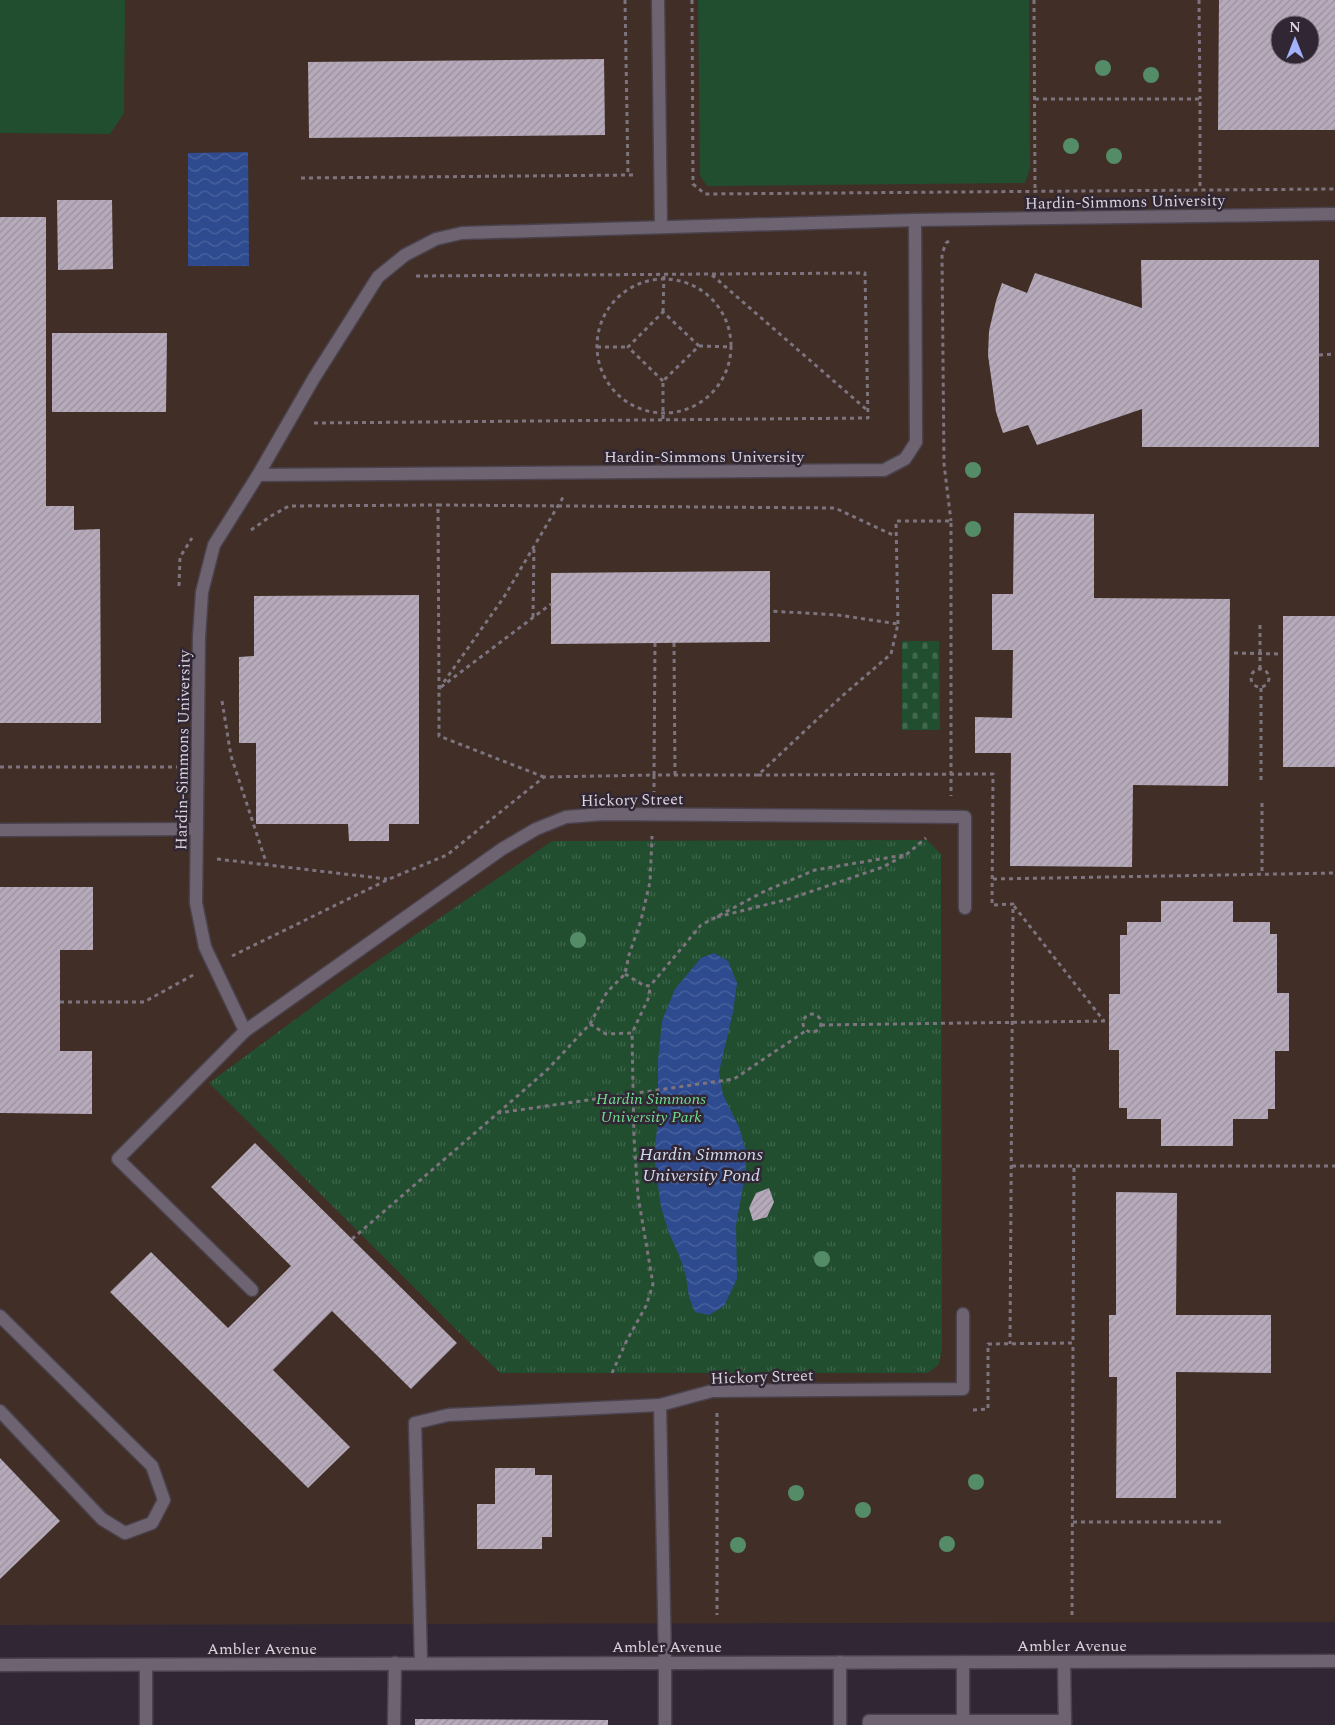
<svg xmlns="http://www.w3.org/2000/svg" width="1335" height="1725" font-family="Spectral,serif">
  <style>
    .education { fill: #402e27; fill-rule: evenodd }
    .grass { fill: #214e2f }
    .cemetery { fill: url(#cemetery-stones) }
    .park { fill: url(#park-tufts) }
    .water { fill: url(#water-waves) }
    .building { fill: url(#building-hatch); fill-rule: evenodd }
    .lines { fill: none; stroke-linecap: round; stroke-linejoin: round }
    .service-casing { stroke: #4a434d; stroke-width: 15 }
    .tertiary-casing { stroke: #4a434d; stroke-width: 15 }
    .secondary-casing { stroke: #4a434d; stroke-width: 15 }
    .path { stroke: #7d747f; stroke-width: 3; stroke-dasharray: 4 4; stroke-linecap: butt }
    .service { stroke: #6e6371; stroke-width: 12 }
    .tertiary { stroke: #6e6371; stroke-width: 12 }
    .secondary { stroke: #6e6371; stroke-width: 12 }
    .tree { fill: #548c67 }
    .labels { text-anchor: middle; stroke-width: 5; stroke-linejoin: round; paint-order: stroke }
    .street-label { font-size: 16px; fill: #d9d3db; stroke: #312734 }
    .park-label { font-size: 16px; font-style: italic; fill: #70de91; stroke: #312734 }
    .water-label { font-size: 18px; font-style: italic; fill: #d0daef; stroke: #312734 }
  </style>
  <defs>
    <pattern id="cemetery-stones" width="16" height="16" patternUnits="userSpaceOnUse" patternTransform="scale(1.25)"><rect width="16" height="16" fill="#214e2f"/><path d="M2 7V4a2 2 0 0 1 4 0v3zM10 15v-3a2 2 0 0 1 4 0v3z" fill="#41674d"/></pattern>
    <pattern id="park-tufts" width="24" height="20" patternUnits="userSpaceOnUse" patternTransform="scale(1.25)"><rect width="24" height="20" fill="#214e2f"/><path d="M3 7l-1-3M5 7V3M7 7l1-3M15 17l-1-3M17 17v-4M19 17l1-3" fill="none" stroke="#41674d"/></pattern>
    <pattern id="water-waves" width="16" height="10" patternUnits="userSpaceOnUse" patternTransform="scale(1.25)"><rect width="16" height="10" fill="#2e4b90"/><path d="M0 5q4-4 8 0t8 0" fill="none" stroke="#4c649f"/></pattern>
    <pattern id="building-hatch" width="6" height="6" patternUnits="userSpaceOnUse" patternTransform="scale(1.25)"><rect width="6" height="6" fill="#b7abbb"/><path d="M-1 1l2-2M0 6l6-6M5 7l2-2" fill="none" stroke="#9a909d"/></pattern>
  </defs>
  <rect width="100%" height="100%" fill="#312734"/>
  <path class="education" d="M0,0H1335V1622L0,1625ZM1280,25H1310V55H1280Z"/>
  <g class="grass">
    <polygon points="0,0 125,0 124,113 110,134 0,133"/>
    <polygon points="698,0 1029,0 1030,168 1025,183 707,186 700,176"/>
  </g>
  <polygon class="cemetery" points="902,641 939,641 940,730 902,730"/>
  <polygon class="park" points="927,840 941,854 942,1349 939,1364 928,1373 500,1373 209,1083 342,985 552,841"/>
  <g class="water">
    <polygon points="248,152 249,266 188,266 188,153"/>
    <polygon points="714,953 728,961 737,983 733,1012 719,1072 723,1095 739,1127 745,1148 746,1170 736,1225 737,1279 724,1306 709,1315 695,1312 689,1297 686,1276 679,1255 669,1233 661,1207 654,1157 658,1119 658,1061 662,1021 675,989 701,958"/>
  </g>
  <g class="building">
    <path d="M1219,0H1335V130H1218ZM1280,25H1310V55H1280Z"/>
    <polygon points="604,59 605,135 309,138 308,62"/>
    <polygon points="57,200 112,200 113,269 58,270"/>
    <polygon points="0,217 46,217 46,506 74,506 74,530 100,529 101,723 0,723"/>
    <polygon points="1141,260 1319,260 1319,447 1142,447 1142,409 1037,445 1028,425 1003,433 996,412 988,355 989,331 996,301 1002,283 1027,293 1035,273 1142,308"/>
    <polygon points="52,333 167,333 166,412 52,412"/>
    <polygon points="1014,513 1094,514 1094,598 1230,599 1228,786 1133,785 1132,867 1010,866 1011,753 975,753 975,717 1012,718 1013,650 992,650 992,594 1013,594"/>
    <polygon points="770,571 770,642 551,644 551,573"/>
    <polygon points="419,595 419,824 389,824 389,841 349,841 348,824 256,824 256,743 239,743 239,657 254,656 254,596"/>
    <rect x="1283" y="616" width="52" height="151"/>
    <polygon points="0,887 93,887 93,950 60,950 60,1051 92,1051 92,1114 0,1113"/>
    <polygon points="1161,901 1233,901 1233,922 1270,922 1270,934 1277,934 1277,993 1289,993 1289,1051 1275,1051 1275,1109 1268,1109 1268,1119 1233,1119 1233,1146 1161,1146 1161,1119 1127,1119 1127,1108 1119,1108 1119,1050 1109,1050 1109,994 1120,994 1120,935 1127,935 1127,922 1161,922"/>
    <polygon points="255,1143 457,1343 411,1389 332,1311 273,1370 350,1447 308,1488 110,1292 151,1252 228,1328 291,1266 211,1187"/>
    <polygon points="769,1188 774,1202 767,1217 753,1221 749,1208 756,1193"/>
    <polygon points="1116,1192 1177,1193 1176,1315 1271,1315 1271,1373 1176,1372 1176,1498 1116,1498 1117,1377 1109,1377 1109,1315 1116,1315"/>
    <polygon points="0,1458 60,1521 0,1579"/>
    <polygon points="495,1468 535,1468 535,1475 552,1475 552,1537 542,1537 542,1549 477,1549 477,1504 495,1504"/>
    <polygon points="415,1719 608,1720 608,1725 415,1725"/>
  </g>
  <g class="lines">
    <defs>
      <g id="service">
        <polyline points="658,0 661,227"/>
        <polyline points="258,475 884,470 905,459 916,442 915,220"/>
        <polyline points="0,830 197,829"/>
        <polyline points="245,1031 205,947 196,903 199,637 202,592 214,545 258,475 314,378 378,277 405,255 436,239 462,233 915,220 1335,214"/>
        <polyline points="252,1290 118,1159 245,1031 502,849 536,829 566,817 604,814 965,817 965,908"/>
        <polyline points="0,1316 152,1466 164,1500 152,1523 125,1533 102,1519 0,1411"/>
        <polyline points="665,1662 660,1405 712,1391 963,1389 963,1314"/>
        <polyline points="840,1662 840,1725"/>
        <polyline points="963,1662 963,1721"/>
        <polyline points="1064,1662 1065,1725"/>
        <polyline points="421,1663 415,1423 448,1415 660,1405"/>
        <polyline points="146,1665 146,1725"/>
        <polyline points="394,1725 395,1663"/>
        <polyline points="869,1725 869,1721 1065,1721"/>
      </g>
      <polyline id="tertiary" points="665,1662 665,1725"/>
      <polyline id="secondary" points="0,1665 1335,1661"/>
    </defs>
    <use href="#service" class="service-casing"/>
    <use href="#tertiary" class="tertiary-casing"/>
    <use href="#secondary" class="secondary-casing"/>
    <g class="path">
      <polyline points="625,0 628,175"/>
      <polyline points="692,0 693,184 705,194 1335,189"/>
      <polyline points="1034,0 1035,192"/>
      <polyline points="1199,0 1200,99"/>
      <polyline points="1035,99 1200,99 1200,190"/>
      <polyline points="301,178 633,175"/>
      <polyline points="949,241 946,243 942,254 944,464 951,521"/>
      <polyline points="712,275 867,410"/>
      <circle cx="664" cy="346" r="67"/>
      <polyline points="663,312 664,274"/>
      <polyline points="699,346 732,347"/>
      <polyline points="597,347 628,347"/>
      <polyline points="1319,355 1335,354"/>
      <polyline points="663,381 628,347 663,312 699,346 663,381 663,420"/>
      <polyline points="314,423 868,418 865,273 414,276"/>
      <polyline points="251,530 271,516 289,506 438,505"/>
      <polyline points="179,586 180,557 192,538"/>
      <polyline points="533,617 534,546"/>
      <polyline points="898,624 896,521 951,521 951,796"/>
      <polyline points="655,643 654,775 758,775 841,697 891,654 898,624 838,615 770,611"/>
      <polyline points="674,643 675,775"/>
      <polyline points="1234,653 1281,654"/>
      <circle cx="1260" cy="678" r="9"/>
      <polyline points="1260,669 1260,621"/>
      <polyline points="441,687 551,604"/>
      <polyline points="1261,688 1261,783"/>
      <polyline points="439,689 438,505 835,508 895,536"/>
      <polyline points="222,701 231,756 267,865"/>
      <polyline points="0,767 177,767"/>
      <polyline points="758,775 993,774 992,905 1013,904 1010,1344"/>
      <polyline points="544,777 439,736 439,689 504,597 565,494"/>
      <polyline points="1262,803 1262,874"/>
      <polyline points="217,859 387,879"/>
      <polyline points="993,879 1335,873"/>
      <polyline points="1014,906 1104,1021"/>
      <polyline points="717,917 789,899 883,867 907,854 926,838"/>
      <polyline points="232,956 389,879 447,855 544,777 654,775 654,792"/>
      <polyline points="625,974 643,985 650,986 701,925 765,891 815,870 904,855"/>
      <polyline points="60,1002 144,1002 195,974"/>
      <circle cx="812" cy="1023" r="9"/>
      <polyline points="590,1024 606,1034 632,1033 649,997 650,986"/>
      <polyline points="821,1025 1109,1021"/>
      <polyline points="498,1113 548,1069 590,1024 607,992 625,974 629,955 641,920 650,882 652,836"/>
      <polyline points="1012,1166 1335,1166"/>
      <polyline points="352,1239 498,1113 734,1079 807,1030"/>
      <polyline points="612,1373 627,1340 646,1306 653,1284 638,1196 634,1138 632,1033"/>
      <polyline points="973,1410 988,1409 988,1344 1073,1343 1074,1166"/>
      <polyline points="717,1413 717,1615"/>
      <polyline points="1073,1522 1225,1522"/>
      <polyline points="1072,1615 1073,1343"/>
    </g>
    <use href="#service" class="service"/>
    <use href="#tertiary" class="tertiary"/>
    <use href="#secondary" class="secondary"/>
  </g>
  <g class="tree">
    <circle cx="1103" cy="68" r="8"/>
    <circle cx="1151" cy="75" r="8"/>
    <circle cx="1071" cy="146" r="8"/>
    <circle cx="1114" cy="156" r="8"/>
    <circle cx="973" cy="470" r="8"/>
    <circle cx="973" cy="529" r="8"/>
    <circle cx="578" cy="940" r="8"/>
    <circle cx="822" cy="1259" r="8"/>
    <circle cx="976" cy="1482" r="8"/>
    <circle cx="796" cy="1493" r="8"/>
    <circle cx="863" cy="1510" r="8"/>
    <circle cx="947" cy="1544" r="8"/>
    <circle cx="738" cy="1545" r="8"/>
  </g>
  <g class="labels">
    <g class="street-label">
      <text transform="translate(1125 201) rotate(-1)" y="6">Hardin-Simmons University</text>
      <text x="704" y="462">Hardin-Simmons University</text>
      <text transform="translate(182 750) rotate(-89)" y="6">Hardin-Simmons University</text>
      <text transform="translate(632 799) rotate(-1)" y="6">Hickory Street</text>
      <text transform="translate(762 1376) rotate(-2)" y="6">Hickory Street</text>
      <text x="1072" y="1651">Ambler Avenue</text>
      <text x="667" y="1652">Ambler Avenue</text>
      <text x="262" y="1654">Ambler Avenue</text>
    </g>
    <g class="park-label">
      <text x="651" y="1104">Hardin Simmons<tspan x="651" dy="18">University Park</tspan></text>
    </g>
    <g class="water-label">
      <text x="701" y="1160">Hardin Simmons<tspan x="701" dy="21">University Pond</tspan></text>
    </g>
  </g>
  <g transform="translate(1295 40)"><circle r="24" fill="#312734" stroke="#746c77"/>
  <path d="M0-4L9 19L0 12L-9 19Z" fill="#a4b2fc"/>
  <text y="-8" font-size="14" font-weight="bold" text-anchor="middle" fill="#d9d3db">N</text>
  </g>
</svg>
